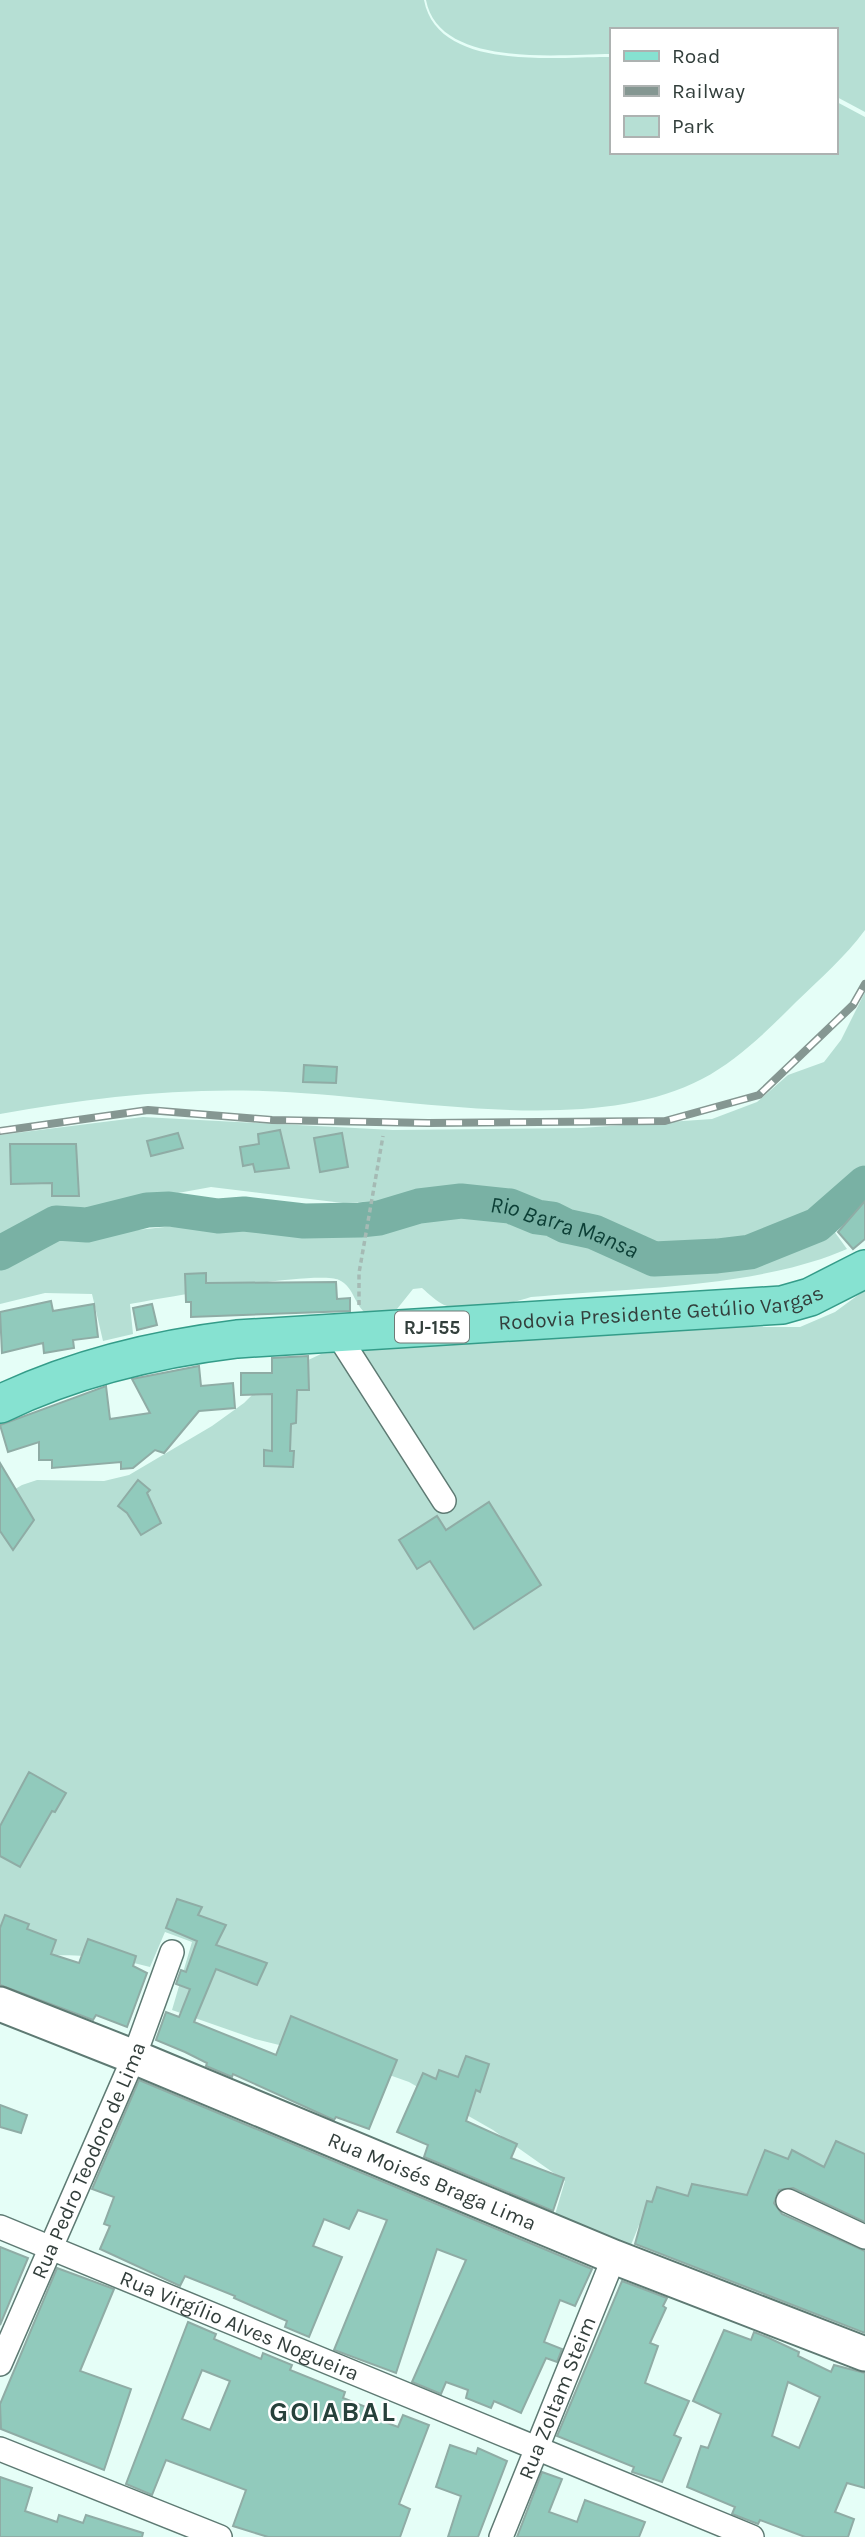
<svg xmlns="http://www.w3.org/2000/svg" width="865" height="2537" font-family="Karla,sans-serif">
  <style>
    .green { fill: #b6dfd4 }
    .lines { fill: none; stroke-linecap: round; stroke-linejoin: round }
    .river { stroke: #79b1a4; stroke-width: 35 }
    .building { fill: #91cabc; stroke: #8faca5; stroke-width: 2; fill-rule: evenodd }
    .street-casing { stroke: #5e7a73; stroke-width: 26 }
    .secondary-casing { stroke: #5e7a73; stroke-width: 37 }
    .primary-casing { stroke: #349c89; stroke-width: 40 }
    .path { stroke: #a5bab4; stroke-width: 3.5; stroke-dasharray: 5 3.5; stroke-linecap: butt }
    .street { stroke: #fff; stroke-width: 23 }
    .secondary { stroke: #fff; stroke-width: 33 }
    .primary { stroke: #86e2d1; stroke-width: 37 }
    .rail-casing { stroke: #859792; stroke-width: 8 }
    .rail { stroke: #fff; stroke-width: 5; stroke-dasharray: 16; stroke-linecap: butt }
    .labels { text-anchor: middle; stroke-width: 5; stroke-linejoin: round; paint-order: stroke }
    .shield { fill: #fff; stroke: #707976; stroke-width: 2 }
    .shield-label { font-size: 19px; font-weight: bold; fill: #333f3c }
    .street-label { font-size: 21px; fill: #333f3c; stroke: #fff }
    .water-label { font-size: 23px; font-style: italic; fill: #0c3f36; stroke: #fff }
    .district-label { font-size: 28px; font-weight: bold; letter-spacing: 2px; fill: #27413b; stroke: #fff }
  </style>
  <rect width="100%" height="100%" fill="#e5fef7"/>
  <g class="green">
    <path d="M0,0H424C438,73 559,56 611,57V152H835V101L865,117V930C845,957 820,979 796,1002C768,1030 738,1060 702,1079C586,1140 391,1094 263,1091C173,1088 88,1098 0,1114Z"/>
    <path d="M426,0H865V112L835,96V30H611V54C561,54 439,69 426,0Z"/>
    <polygon points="865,992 865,1165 849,1188 803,1217 749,1238 696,1250 659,1249 571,1210 501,1191 465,1190 412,1199 343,1203 211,1187 123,1203 55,1211 0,1246 0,1135 143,1117 393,1130 581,1128 712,1119 757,1102 788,1075 824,1062 841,1040"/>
    <path d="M865,1196L834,1231L847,1249C758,1288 628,1288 531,1297C511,1304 464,1313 444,1305C436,1301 429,1294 422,1288L413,1289L397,1309L370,1316C354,1308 355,1287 339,1280C315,1270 163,1298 130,1304L133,1334L103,1341L92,1294L45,1293L0,1304V1259L24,1250L53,1231L92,1235L192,1224L357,1233C395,1228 437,1209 474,1211C502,1216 529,1224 556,1233C591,1245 625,1262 662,1269C677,1272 693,1270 709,1268C775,1262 816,1238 865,1196Z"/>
    <path d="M865,1290V2193L820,2190L788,2193L714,2226L639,2225L631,2245L554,2218L565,2181L493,2130L409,2082L364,2066L255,2039L172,2010L192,1942L165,1932L150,1967C92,1951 58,1956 0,1956V1498L22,1485L37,1480L104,1481L129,1475L212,1426L244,1403L268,1379L321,1354L463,1341L706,1327H800L835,1312Z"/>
  </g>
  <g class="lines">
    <path class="river" id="s1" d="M0,1253L56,1223L87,1225L147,1210L169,1209L218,1216L244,1214L304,1221L360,1220L379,1218L419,1206L461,1201L510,1206L537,1217L552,1219L566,1226L594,1232L654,1259L717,1256L750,1252L817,1225L865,1183"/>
  </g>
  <g class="building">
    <polygon points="304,1065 337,1067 336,1083 303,1082"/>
    <polygon points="280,1130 289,1168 255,1172 253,1164 243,1166 240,1147 259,1144 258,1134"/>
    <polygon points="178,1133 183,1148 151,1156 147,1141"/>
    <polygon points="342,1133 348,1167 320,1172 314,1138"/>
    <polygon points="10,1144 76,1144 79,1196 52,1196 52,1183 11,1184"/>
    <polygon points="865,1201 865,1239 853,1249 838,1232"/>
    <polygon points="206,1273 206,1283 336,1282 337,1299 350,1298 350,1311 191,1317 191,1302 186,1302 185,1274"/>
    <polygon points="51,1301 53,1311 94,1304 98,1337 73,1340 74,1348 44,1353 43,1343 2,1353 0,1312"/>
    <polygon points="152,1304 157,1325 137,1330 133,1308"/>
    <polygon points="308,1356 309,1390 297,1390 296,1423 291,1424 290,1451 294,1451 293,1467 264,1466 264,1450 272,1451 272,1394 241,1395 241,1373 272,1373 272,1358"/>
    <polygon points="199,1366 201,1386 233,1383 235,1408 199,1411 164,1453 155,1450 133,1468 121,1469 121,1462 52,1468 52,1460 39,1460 39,1442 8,1452 0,1425 106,1386 110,1419 150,1413 132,1379"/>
    <polygon points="0,1463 34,1520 13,1550 0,1531"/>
    <polygon points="138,1480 150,1490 147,1493 161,1523 141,1535 127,1513 118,1506"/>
    <polygon points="489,1502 541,1585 474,1629 430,1561 417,1569 399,1540 437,1516 446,1530"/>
    <polygon points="29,1772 66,1793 55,1812 52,1811 20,1867 0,1856 0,1826"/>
    <polygon points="177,1899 202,1907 198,1915 226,1925 216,1945 267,1963 257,1985 216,1969 194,2022 276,2055 291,2016 397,2060 369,2129 336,2117 334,2120 233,2074 232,2077 206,2066 207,2063 185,2052 156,2040 166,2012 179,2017 190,1989 176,1984 181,1970 186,1972 197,1941 166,1928"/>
    <polygon points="5,1915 29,1924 27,1929 56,1940 51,1954 79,1963 88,1939 136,1956 133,1966 147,1973 127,2027 96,2015 93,2020 0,1985 0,1928"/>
    <polygon points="466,2056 489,2064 480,2092 476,2090 466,2121 517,2144 511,2158 564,2178 553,2211 424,2157 428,2145 397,2132 423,2073 436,2079 439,2070 458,2077"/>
    <polygon points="139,2080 592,2269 575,2306 560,2300 544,2342 562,2349 557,2362 546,2358 521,2413 494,2401 491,2408 466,2398 468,2390 446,2382 441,2394 412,2382 466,2260 437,2249 396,2373 334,2350 387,2220 358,2210 349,2229 324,2219 313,2246 342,2257 309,2337 285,2327 287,2321 234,2298 235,2296 185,2276 180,2286 100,2249 110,2226 104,2224 114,2197 92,2189"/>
    <polygon points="0,2105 27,2115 21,2133 0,2127"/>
    <polygon points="836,2141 865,2154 865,2222 793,2188 779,2190 774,2203 782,2214 865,2251 865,2333 635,2244 647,2201 652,2202 657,2187 688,2196 692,2184 747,2195 765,2150 788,2159 792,2150 824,2167"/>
    <polygon points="0,2247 28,2258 0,2325"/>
    <polygon points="57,2268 114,2289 80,2371 131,2389 104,2470 1,2429 0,2404"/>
    <polygon points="622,2281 667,2298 663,2306 666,2308 650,2343 658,2346 645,2383 689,2401 674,2435 681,2438 662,2482 632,2472 634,2467 557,2436"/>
    <path d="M188,2322L216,2334L214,2339L261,2359L263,2353L292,2365L290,2370L345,2392L343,2398L366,2407L363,2414L398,2427L403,2415L429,2425L399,2504L410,2509L400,2537H268L233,2526L246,2490L166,2460L152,2495L126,2484ZM202,2370L230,2381L210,2430L182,2419Z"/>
    <path d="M724,2330L751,2340L754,2332L769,2338L799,2352L798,2356L831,2372L834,2365L865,2373V2488L847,2483L835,2512L854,2519L848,2537H805L760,2520L758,2524L732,2514L735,2507L687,2487L701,2446L708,2448L721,2414L693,2401ZM788,2382L820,2397L799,2448L772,2436Z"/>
    <polygon points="450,2445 476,2454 478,2448 507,2461 478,2537 448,2537 461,2496 436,2487"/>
    <polygon points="542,2472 562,2479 549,2512 577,2522 585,2500 645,2522 639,2537 517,2537"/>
    <polygon points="0,2477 32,2488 25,2511 57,2522 59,2515 83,2523 86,2515 143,2533 142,2537 0,2537"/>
  </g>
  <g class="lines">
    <defs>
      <g id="street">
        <polyline points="336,1332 444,1501"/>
        <polyline points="788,2201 865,2237"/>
        <path id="s2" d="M0,2227L752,2537"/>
        <path id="s3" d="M0,2364L134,2057L172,1952"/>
        <polyline points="0,2449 220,2537"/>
        <path id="s4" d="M501,2537L614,2257"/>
      </g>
      <g id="secondary">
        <path id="s5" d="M0,2004L134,2057L614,2257L865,2354"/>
      </g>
      <g id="primary">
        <path id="s6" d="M0,1404C75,1368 155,1349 237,1339L782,1305L810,1297L865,1269"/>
      </g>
    </defs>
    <use href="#street" class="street-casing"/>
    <use href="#secondary" class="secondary-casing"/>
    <use href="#primary" class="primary-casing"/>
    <polyline class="path" points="359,1305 359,1273 383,1136"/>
    <use href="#street" class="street"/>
    <use href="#secondary" class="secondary"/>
    <use href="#primary" class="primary"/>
    <defs>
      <polyline id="rail" points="0,1131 148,1110 272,1120 428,1123 665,1121 759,1095 853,1005 865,984"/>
    </defs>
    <use href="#rail" class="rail-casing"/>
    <use href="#rail" class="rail"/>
  </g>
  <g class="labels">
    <rect class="shield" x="395" y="1311.5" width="74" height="31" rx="5"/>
    <g class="shield-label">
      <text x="432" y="1334">RJ-155</text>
    </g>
    <g class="street-label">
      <text dy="7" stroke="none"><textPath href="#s6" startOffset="672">Rodovia Presidente Getúlio Vargas</textPath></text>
      <text dy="7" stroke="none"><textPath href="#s3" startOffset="222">Rua Pedro Teodoro de Lima</textPath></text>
      <text dy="7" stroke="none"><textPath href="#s5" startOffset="467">Rua Moisés Braga Lima</textPath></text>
      <text dy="7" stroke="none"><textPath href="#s2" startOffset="259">Rua Virgílio Alves Nogueira</textPath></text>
      <text dy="7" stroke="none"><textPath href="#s4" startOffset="150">Rua Zoltam Steim</textPath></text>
    </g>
    <g class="water-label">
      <text dy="8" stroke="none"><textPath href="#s1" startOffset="581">Rio Barra Mansa</textPath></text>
    </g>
    <g class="district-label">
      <text x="333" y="2421">GOIABAL</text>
    </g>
  </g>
  <rect x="610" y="28" width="228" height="126" fill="#ffffff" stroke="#adb2b1" stroke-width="2"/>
  <rect x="624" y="51" width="35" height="10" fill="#86e2d1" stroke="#adb2b1" stroke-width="2"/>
  <text x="672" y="63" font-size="21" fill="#333f3c">Road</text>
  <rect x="624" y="86" width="35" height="10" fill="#859792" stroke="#adb2b1" stroke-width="2"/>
  <text x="672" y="98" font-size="21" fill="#333f3c">Railway</text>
  <rect x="624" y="116" width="35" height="21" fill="#b6dfd4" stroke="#adb2b1" stroke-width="2"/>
  <text x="672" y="133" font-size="21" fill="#333f3c">Park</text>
</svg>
